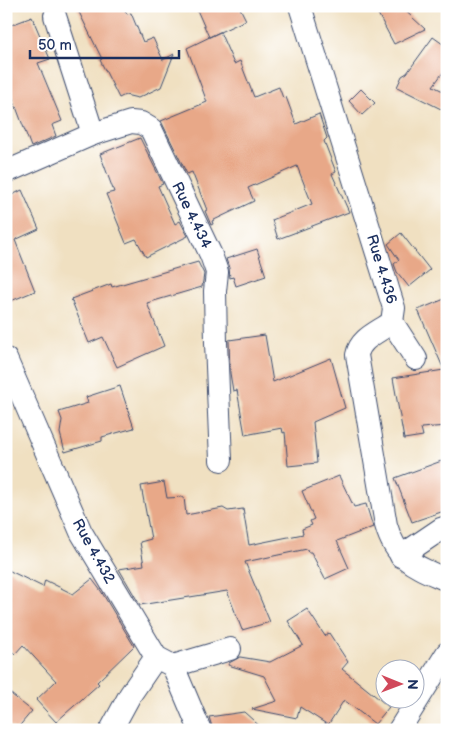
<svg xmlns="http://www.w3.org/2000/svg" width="453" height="736" font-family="'Balsamiq Sans',sans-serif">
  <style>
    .building { fill: #e8a888 }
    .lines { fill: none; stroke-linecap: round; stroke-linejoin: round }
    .minor-casing { stroke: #3b4a6d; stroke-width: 24 }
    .minor { stroke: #fff; stroke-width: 22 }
    .labels { text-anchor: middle; stroke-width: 5; stroke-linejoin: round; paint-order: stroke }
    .street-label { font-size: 15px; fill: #1b2f5e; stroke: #fff }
  </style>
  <rect width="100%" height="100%" fill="#fff"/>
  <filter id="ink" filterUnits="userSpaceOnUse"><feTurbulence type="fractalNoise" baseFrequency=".02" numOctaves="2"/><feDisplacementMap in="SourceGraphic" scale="10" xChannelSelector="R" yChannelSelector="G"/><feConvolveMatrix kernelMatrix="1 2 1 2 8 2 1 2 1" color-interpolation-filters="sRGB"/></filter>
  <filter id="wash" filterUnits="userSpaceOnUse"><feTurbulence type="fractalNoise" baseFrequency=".0096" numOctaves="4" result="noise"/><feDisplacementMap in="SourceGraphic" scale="20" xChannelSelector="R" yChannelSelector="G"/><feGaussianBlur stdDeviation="1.12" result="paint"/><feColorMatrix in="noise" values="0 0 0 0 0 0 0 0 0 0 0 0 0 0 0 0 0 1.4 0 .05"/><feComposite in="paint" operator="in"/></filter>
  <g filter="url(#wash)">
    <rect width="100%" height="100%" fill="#f0e0c1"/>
    <g id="blocks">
      <g class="building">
        <polygon points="76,6 123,6 127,14 131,13 143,42 153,38 163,60 174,54 161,87 138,98 125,95 119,98 100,60 102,59"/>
        <polygon points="206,6 239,6 246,20 209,37 197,10"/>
        <polygon points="374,6 400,6 425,29 394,44"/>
        <polygon points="32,17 50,59 38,63 62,121 52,125 56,136 31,147 6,80 6,27"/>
        <polygon points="220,32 234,64 240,61 254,97 279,87 283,98 286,97 296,124 319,114 327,138 324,141 336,172 332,174 349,212 278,239 272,220 312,204 297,166 248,188 254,201 212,221 213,224 211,225 205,211 207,210 192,172 187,174 161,121 207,102 187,48"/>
        <polygon points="433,37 447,47 447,67 433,86 447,93 447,112 397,87 402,76 407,73"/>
        <polygon points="361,89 375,103 362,115 349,101"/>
        <polygon points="140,138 163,184 158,186 175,224 180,221 188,236 146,257 136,239 126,243 106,194 114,192 100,154"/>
        <polygon points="22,190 39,229 15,240 35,291 6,303 6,198"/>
        <polygon points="401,233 430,270 409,287 397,272 394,264 399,260 388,244"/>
        <polygon points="257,249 266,276 236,286 233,277 230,278 229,268 226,259"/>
        <polygon points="198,262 204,274 202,287 147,303 164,346 117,367 103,337 89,343 71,299 111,284 112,287"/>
        <polygon points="447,298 447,426 421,428 423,436 404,439 393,378 444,370 418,310"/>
        <polygon points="265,335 273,382 331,358 345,408 313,422 317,463 288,466 285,432 283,433 282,428 245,435 237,390 233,391 230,373 229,340"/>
        <polygon points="120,386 134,428 102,437 102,441 65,452 60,433 62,420 59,412 88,403 86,397"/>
        <polygon points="447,459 447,510 412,522 395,478"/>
        <polygon points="339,476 354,507 366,504 373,527 337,541 349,568 325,579 311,552 308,552 307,549 245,562 270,622 242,630 227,591 140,605 119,569 144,565 140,542 151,539 141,486 164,482 167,498 184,497 186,515 223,508 228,511 243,509 249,545 303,534 302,529 312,525 310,521 314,519 302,491"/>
        <polygon points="6,569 43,587 45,580 73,594 92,579 101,591 134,646 97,682 99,684 56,722 36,700 56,681 23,645 15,654 6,646"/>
        <polygon points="307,609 325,636 329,633 348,662 342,669 389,707 375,724 344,700 328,725 300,707 297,718 252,709 277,701 264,676 228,665 229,663 240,657 270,662 303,645 288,621"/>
        <polygon points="6,690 32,711 16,730 6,723"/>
        <polygon points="244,712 264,730 213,730 209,717"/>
      </g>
    </g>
  </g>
  <g filter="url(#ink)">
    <use href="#blocks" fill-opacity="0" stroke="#3b4a6d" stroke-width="1"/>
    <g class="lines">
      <defs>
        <g id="minor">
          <path d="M300,6L394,308L392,322C379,332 360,338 357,355L386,525C396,561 415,566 447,580"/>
          <polyline points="55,16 93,134"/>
          <polyline points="6,172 93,134 131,122 141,123 151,129 211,255 217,272 215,291 216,343 221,460"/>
          <polyline points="392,322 416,359"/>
          <polyline points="6,359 81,532 156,657 173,666 200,730"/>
          <polyline points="401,556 441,529 447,527"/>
          <polyline points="173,666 230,649"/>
          <polyline points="111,730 130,695 156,657"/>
          <polyline points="399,730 447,653"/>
        </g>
      </defs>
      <use href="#minor" class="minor-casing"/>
      <use href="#minor" class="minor"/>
    </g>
  </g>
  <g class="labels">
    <g class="street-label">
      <text transform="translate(192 215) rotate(64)" y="5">Rue 4.434</text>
      <text transform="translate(382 269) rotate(73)" y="5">Rue 4.436</text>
      <text transform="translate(94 551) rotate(61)" y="5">Rue 4.432</text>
    </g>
  </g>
  <rect width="453" height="736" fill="none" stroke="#fff" stroke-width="25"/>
  <g transform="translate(400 684) rotate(91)"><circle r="24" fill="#ffffff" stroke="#a4acbf"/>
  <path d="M0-4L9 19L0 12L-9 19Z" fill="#d1495b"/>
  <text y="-8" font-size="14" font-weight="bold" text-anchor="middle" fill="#1b2f5e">N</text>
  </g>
  <path d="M30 50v8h149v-8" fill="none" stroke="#1b2f5e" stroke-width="2.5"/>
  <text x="38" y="50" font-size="15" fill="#1b2f5e" stroke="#ffffff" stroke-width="4" paint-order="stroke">50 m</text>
</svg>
